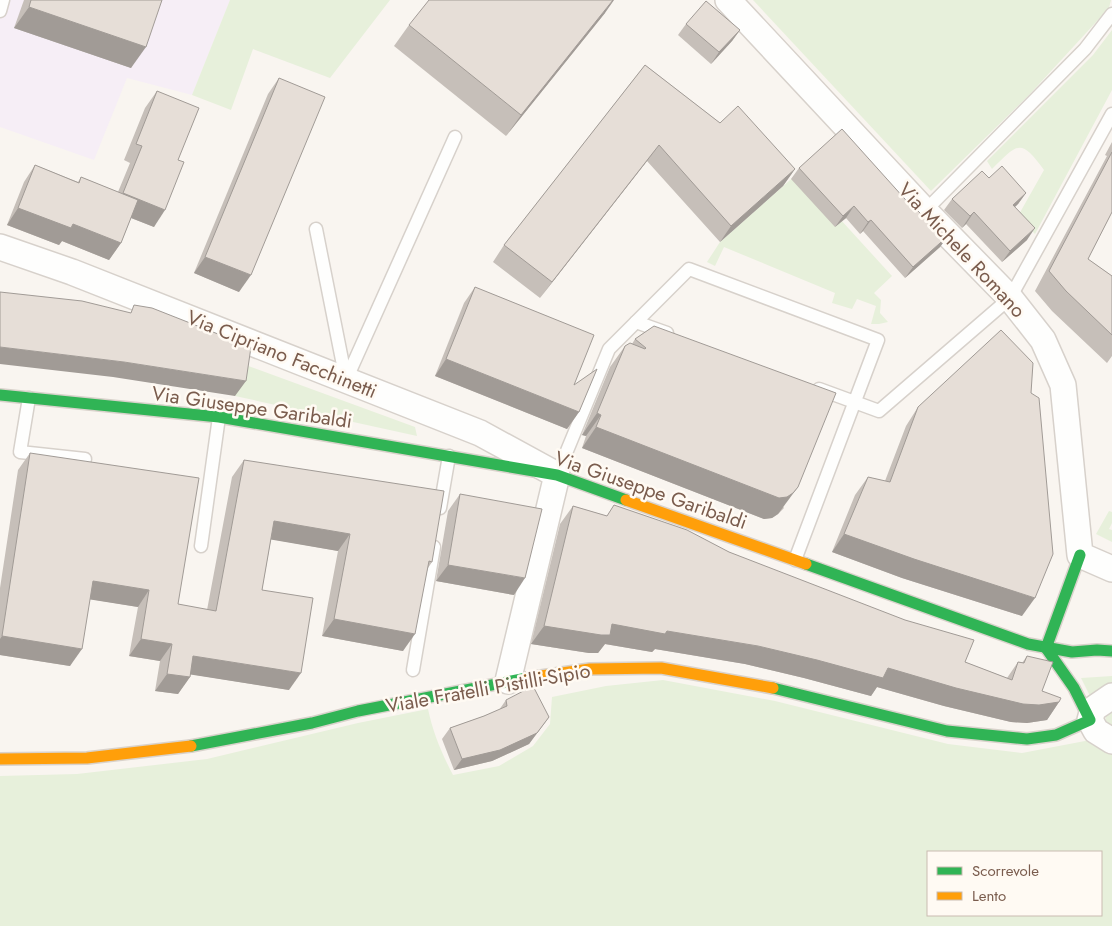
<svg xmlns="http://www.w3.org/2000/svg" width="1112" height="926" font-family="Jost,sans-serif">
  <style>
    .education { fill: #f6eef6 }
    .green { fill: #e7f0db; fill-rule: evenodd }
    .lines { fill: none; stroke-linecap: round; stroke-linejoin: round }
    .lane-casing { stroke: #d7d1cb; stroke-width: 15 }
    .street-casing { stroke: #d7d1cb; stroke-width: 28 }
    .fast-casing { stroke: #d9d2cb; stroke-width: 14 }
    .slow-casing { stroke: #d9d2cb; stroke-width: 14 }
    .lane { stroke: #fefefd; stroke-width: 12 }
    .street { stroke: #fefefd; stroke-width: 25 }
    .fast { stroke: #30b455; stroke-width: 11 }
    .slow { stroke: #ff9f0a; stroke-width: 11 }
    .wall { fill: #c6bfb9 }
    .shaded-wall { fill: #a19b96 }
    .building { fill: #e6ded7; stroke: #a19b96 }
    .labels { text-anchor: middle; stroke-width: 5; stroke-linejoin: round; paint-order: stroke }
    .street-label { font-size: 20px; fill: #7a5c4d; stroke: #fffaf3 }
  </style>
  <rect width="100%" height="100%" fill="#f9f5f0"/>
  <polygon class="education" points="0,0 230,0 192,95 127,78 94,160 0,127"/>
  <g class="green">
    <polygon points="230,0 390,0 330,78 253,49 231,110 192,95"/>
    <polygon points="753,0 1111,0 1109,8 1029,95 931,191"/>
    <path d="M1112,30V90L1035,234L1018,216L1044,170C1020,137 1018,144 992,169L987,161L1093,55Z"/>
    <polygon points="798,173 892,276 874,293 881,300 880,313 888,322 879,324 871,324 876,306 857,299 852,309 832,303 835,293 724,247 715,266 707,262 720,242"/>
    <polygon points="240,363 415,427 417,436 235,396"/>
    <polygon points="1109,511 1112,512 1112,523 1109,529 1112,530 1112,542 1096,534"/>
    <polygon points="1112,676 1112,685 1092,700 1081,678"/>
    <path d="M663,680L775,701L948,744L1022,753L1085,741L1107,731L1105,712L1112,708V926H0V776L77,774L207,759L358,723L428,709C433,733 442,754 453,775L499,766L533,746L550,724L552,697L606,686ZM928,852H1101V915H928Z"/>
  </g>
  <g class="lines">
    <defs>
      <g id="lane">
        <polyline points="0,11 3,0"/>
        <polyline points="925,211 1085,49 1112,14"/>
        <polyline points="316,229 346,380"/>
        <polyline points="636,322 667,333"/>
        <polyline points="346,380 455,137"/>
        <polyline points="819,389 879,411 1010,298 1112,114"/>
        <polyline points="29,398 20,452 85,459"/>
        <polyline points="557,475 609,349 689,269 878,340 795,560"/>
        <polyline points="440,508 449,456"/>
        <polyline points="201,546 219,417"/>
        <polyline points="413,670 434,547"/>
      </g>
      <g id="street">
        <polyline points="728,0 925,211 1010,298 1043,340 1063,385 1080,555 1112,569"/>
        <polyline points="0,247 72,272 480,433 557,475 508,681"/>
        <polyline points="1112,696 1093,709 1090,720 1096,731 1112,741"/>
      </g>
      <g id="fast">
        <polyline points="0,395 219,417 557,475 626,500"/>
        <polyline points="806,564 1028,644 1072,652 1097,650 1112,651"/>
        <polyline points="1046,648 1080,555"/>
        <polyline points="773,688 947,731 1027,739 1056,735 1090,720 1074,688 1046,648"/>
        <polyline points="191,746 312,723 358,711 527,678"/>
      </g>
      <g id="slow">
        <polyline points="626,500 806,564"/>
        <polyline points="527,678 590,669 661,668 773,688"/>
        <polyline points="0,759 87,758 191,746"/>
      </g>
    </defs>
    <use href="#lane" class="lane-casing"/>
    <use href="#street" class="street-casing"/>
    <use href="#fast" class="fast-casing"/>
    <use href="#slow" class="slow-casing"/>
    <use href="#lane" class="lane"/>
    <use href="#street" class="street"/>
    <use href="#fast" class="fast"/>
    <use href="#slow" class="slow"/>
  </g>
  <g class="wall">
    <polygon points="24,0 162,0 131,68 14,28"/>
    <polygon points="605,13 506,136 394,46 409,25"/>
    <polygon points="686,24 740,30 732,41 711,64 678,35"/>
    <polygon points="645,65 720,123 795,169 783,186 720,242 647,161 540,298 493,262 504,245"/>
    <polygon points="279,78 239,292 194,273 268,94"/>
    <polygon points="157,91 178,160 154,227 131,218 121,243 109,260 62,241 59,245 7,225 24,182 35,165 78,182 81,177 118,192 130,163 124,160 145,108"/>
    <polygon points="1112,142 1112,212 1088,259 1112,276 1112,356 1107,363 1052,311 1035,291 1107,156 1105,155"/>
    <polygon points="799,168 913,208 928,221 948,236 940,247 905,278 863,231 860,234 846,218 835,227 791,179"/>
    <polygon points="989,178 1026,193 1018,204 1015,207 1027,240 1002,262 966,224 962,228 944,210 952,199"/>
    <polygon points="475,287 579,412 567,429 435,376 464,303"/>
    <polygon points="654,326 784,508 778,514 772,518 764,519 582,448 586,436 582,435 610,367 625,346 632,344 635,339"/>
    <polygon points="1031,393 1022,616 902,578 832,552 855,495 868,477 885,481 906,426 918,407"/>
    <polygon points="30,453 178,604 207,610 232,477 244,460 432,562 428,568 403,651 322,636 338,551 271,539 262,590 289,690 190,674 190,677 178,694 155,691 160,661 129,656 138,607 90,599 70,666 0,655 0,588 18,470"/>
    <polygon points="460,494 514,595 436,581 448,511"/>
    <polygon points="614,505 729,552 965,662 1007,678 1018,662 1022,663 1027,656 1042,691 1059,702 1047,720 1027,723 1011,722 944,706 877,687 871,696 804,678 745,664 655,649 652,652 605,644 598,653 589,653 531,644 560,524 573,506 607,516"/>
    <polygon points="506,700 549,717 529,744 492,761 454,770 442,739 450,728 484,716 499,710"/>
  </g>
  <g class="shaded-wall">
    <polygon points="613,0 614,0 605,13 506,136 521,115"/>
    <polygon points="29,7 146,47 131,68 14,28"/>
    <polygon points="740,30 732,41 711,64 719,52"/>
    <polygon points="659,145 647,161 540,298 552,282"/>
    <polygon points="795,169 783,186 720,242 731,226"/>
    <polygon points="123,193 165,210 154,227 111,210"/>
    <polygon points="1026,193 1018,204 1005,216 1013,205"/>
    <polygon points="854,206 846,218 835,227 843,216"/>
    <polygon points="18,208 73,224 121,243 109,260 62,241 59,245 7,225"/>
    <polygon points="974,212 966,224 962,228 970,216"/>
    <polygon points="871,220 863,231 860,234 868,222"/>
    <polygon points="1035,228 1027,240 1002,262 1010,251"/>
    <polygon points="948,236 940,247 905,278 913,267"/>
    <polygon points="205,257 251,275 239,292 194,273"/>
    <polygon points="0,347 124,362 246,381 235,396 113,377 0,364"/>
    <polygon points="446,359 579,412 567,429 435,376"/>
    <polygon points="597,413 601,415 586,436 582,435"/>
    <polygon points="596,427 798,487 778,514 772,518 764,519 582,448"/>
    <polygon points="274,521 350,534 338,551 262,538"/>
    <polygon points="844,534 1035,598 1022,616 902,578 832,552"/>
    <polygon points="448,565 525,578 514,595 436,581"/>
    <polygon points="93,581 149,590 138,607 81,598"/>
    <polygon points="334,619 415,634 403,651 322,636"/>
    <polygon points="612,624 667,631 888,668 1059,702 1047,720 1027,723 1011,722 944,706 877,687 871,696 804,678 745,664 655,649 652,652 605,644 598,653 589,653 531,644 544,626"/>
    <polygon points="2,636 82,649 70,666 0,655 0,639"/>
    <polygon points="141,639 172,644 160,661 129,656"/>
    <polygon points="193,656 301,673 289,690 181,673"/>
    <polygon points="167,674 190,677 178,694 155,691"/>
    <polygon points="549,717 529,744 492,761 454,770 462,759"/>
  </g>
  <g class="building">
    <polygon points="31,0 162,0 146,47 29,7"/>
    <polygon points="429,0 613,0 521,115 409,25"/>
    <polygon points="706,1 740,30 719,52 686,24"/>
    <polygon points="645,65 720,123 738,106 795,169 731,226 659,145 552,282 504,245"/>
    <polygon points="279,78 325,97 251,275 205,257"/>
    <polygon points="157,91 199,108 178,160 184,162 165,210 123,193 142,146 136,144"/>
    <polygon points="842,129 913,208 914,207 928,221 931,218 948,236 913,267 871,220 868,222 854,206 843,216 799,168"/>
    <polygon points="1112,152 1112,212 1088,259 1112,276 1112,335 1066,291 1049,271"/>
    <polygon points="35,165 79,183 81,177 138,200 121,243 73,224 71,228 18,208"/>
    <polygon points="1002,166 1026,193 1013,205 1035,228 1010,251 974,212 970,216 952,199 982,171 989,178"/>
    <polygon points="475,287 594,335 574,385 597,369 579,412 446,359"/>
    <polygon points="0,292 82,301 131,313 134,305 152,308 251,347 246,381 124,362 0,347"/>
    <polygon points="654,326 836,393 798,487 793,493 787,497 779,498 596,427 601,415 597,413 625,346 630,343 645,349 646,348 635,339"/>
    <polygon points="1001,330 1033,363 1031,393 1039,398 1053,554 1035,598 914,559 844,534 868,477 890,482 918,407"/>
    <polygon points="30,453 199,478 178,604 216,611 244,460 444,491 432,562 429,561 415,634 334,619 350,534 274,521 262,590 313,598 301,673 193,656 190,677 167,674 172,644 141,639 149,590 93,581 82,649 2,636"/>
    <polygon points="460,494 542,509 525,578 448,565"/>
    <polygon points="614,505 687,530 729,552 905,620 974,640 965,662 1012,680 1018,662 1024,663 1027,656 1053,662 1042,691 1061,698 1059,702 1039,705 1023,704 956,688 888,668 883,678 817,660 758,646 667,631 665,634 612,624 610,635 601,635 544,626 573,506 607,516"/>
    <polygon points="533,686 549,717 537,733 500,750 462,759 450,728 484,716 507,706 506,700"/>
  </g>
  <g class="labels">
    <g class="street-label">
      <text transform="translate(962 250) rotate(47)" y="7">Via Michele Romano</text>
      <text transform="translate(282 354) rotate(22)" y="7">Via Cipriano Facchinetti</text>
      <text transform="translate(252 407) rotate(8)" y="7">Via Giuseppe Garibaldi</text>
      <text transform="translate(651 490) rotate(19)" y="7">Via Giuseppe Garibaldi</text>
      <text transform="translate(488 688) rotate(-10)" y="7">Viale Fratelli Pistilli-Sipio</text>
    </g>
  </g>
  <rect x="927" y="851" width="175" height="65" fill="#fffaf3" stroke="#cabbb1"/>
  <rect x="937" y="867" width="25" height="8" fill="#30b455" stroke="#cabbb1"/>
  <text x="972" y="876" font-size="15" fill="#7a5c4d">Scorrevole</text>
  <rect x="937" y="892" width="25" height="8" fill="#ff9f0a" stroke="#cabbb1"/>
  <text x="972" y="901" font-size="15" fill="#7a5c4d">Lento</text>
</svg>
